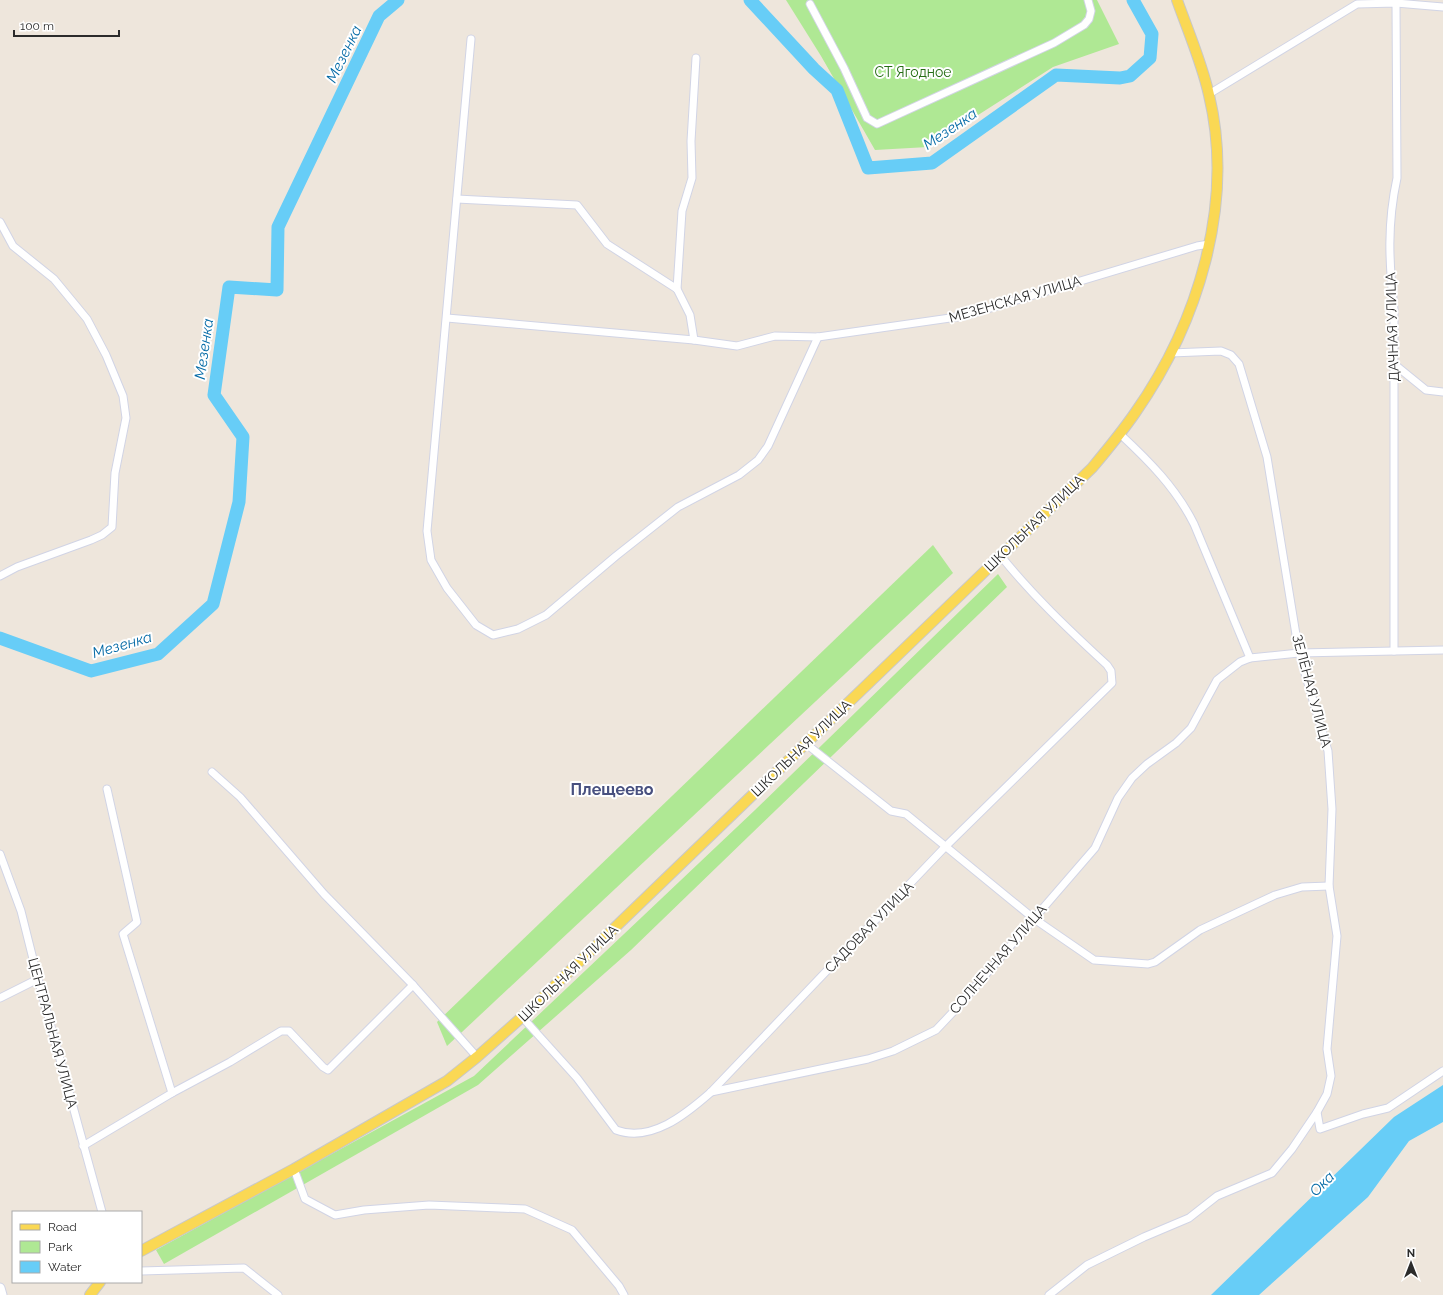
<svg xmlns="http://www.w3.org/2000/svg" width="1443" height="1295" font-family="Raleway,sans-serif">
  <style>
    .green { fill: #afe894 }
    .water { fill: #67cdf7 }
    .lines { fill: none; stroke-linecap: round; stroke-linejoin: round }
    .river { stroke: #67cdf7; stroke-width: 13 }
    .street-casing { stroke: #d1d4e5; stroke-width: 9 }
    .secondary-casing { stroke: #d1d4e5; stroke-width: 11 }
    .primary-casing { stroke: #c8c8c8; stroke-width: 12 }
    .street { stroke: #fff; stroke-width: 7 }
    .secondary { stroke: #fff; stroke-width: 9 }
    .primary { stroke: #fad854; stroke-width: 10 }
    .labels { text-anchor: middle; stroke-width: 4; stroke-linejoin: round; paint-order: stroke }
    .park-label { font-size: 14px; fill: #256d15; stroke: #fff }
    .street-label { font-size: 14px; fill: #2b2b2b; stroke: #fff }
    .water-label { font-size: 15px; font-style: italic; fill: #046aa6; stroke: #fff }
    .quarter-label { font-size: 16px; font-weight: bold; fill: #48507f; stroke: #fff }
  </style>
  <rect width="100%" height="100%" fill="#eee6dc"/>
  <g class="green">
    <polygon points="786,0 1097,0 1119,44 1053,67 928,147 875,150 821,56"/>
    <polygon points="933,545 953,573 447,1046 437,1022"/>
    <polygon points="998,574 1007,587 631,950 478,1085 164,1264 156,1250 474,1076 755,810"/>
  </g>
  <polygon class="water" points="1443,1085 1443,1122 1409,1141 1368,1197 1259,1295 1211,1295 1394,1117"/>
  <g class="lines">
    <g class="river">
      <polyline points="750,0 814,69 837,90 868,168 932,163 1056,75 1120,78 1130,76 1150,58 1152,34 1133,0"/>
      <polyline points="0,638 91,671 158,654 213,604 239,502 243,437 214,395 229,287 277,290 278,227 379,16 398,0"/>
    </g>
    <defs>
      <g id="street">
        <polyline points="810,4 844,68 867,118 877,124 1054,43 1084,25 1089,19 1091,11 1088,0"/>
        <polyline points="471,39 427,531 431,560 447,588 476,625 493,635 518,629 546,615 616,556 678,507 739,475 758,460 768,446 818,337"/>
        <polyline points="1209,94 1357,4 1396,3 1443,7"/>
        <polyline points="457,199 577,205 607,244 677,289 690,315 694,340"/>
        <polyline points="0,222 13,246 54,279 87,319 106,355 123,396 126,418 115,473 112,527 102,535 91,540 17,567 0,576"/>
        <polyline points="677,289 682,211 692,178 691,141 696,58"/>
        <polyline points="447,318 694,340 737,346 775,336 818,337 964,316 1197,246 1209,244"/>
        <polyline points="1171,353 1221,351 1231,355 1239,364 1267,457 1299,653 1328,751 1332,809 1329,886 1337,936 1327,1049 1331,1076 1327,1094 1317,1112 1320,1129 1363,1114 1388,1108 1443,1071"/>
        <polyline points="1394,364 1426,390 1443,392"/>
        <path d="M1120,434C1149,461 1176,488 1194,524L1250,658"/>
        <path d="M1394,651V309C1389,262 1387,224 1397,178L1396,3"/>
        <polyline points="805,743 891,811 906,814 1033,918 1094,960 1148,964 1155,962 1200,930 1275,895 1302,887 1329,886"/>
        <polyline points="212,772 240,797 324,894 413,985"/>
        <polyline points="107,789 137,922 123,934 172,1093"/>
        <polyline points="0,854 21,911 38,979 102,1212"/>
        <polyline points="0,998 38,979"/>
        <path d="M522,1017L577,1078L616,1130C651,1143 686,1114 710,1093L945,847L1112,683L1111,671L1107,665C1069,630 1032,595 1000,555"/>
        <polyline points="711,1092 868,1059 893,1051 936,1030 954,1011 1095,848 1118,798 1132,778 1147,764 1176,743 1191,728 1217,680 1240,662 1250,658 1299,653 1443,650"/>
        <polyline points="83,1146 172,1093 230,1062 281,1031 289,1031 323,1067 328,1070 413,985 477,1057"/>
        <polyline points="294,1169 305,1199 335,1215 364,1210 429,1205 525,1209 572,1230 619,1286 624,1295"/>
        <polyline points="141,1271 244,1268 278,1295"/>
        <polyline points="1049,1295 1087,1265 1144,1237 1189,1218 1217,1196 1272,1173 1292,1149 1317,1112"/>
      </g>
      <polyline id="secondary" points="0,1288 2,1295"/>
      <g id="primary">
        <path d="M141,1251L294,1169L447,1081L477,1057L522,1017L1092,468C1107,450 1122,432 1135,413C1198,323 1235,204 1209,95C1202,63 1188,31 1177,0"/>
        <polyline points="90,1295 100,1282"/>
      </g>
    </defs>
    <use href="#street" class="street-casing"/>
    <use href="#secondary" class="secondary-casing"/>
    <use href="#primary" class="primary-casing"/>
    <use href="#street" class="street"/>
    <use href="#secondary" class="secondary"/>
    <use href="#primary" class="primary"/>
  </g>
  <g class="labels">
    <g class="park-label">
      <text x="913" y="77">СТ Ягодное</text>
    </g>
    <g class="street-label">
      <text transform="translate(1015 299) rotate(-16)" y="5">МЕЗЕНСКАЯ УЛИЦА</text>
      <text transform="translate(1392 327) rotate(-92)" y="5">ДАЧНАЯ УЛИЦА</text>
      <text transform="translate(1034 523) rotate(-44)" y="5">ШКОЛЬНАЯ УЛИЦА</text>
      <text transform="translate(1312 691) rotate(75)" y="5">ЗЕЛЁНАЯ УЛИЦА</text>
      <text transform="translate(801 748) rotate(-44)" y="5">ШКОЛЬНАЯ УЛИЦА</text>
      <text transform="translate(869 927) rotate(-46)" y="5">САДОВАЯ УЛИЦА</text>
      <text transform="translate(998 959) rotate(-49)" y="5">СОЛНЕЧНАЯ УЛИЦА</text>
      <text transform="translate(568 973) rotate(-44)" y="5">ШКОЛЬНАЯ УЛИЦА</text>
      <text transform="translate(53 1033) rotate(75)" y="5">ЦЕНТРАЛЬНАЯ УЛИЦА</text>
    </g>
    <g class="water-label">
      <text transform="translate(344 54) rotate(-64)" y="5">Мезенка</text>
      <text transform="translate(950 129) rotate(-34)" y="5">Мезенка</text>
      <text transform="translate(204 349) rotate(-82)" y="5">Мезенка</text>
      <text transform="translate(122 645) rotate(-16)" y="5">Мезенка</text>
      <text transform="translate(1322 1184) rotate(-45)" y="5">Ока</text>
    </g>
    <g class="quarter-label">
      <text x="612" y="795">Плещеево</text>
    </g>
  </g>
  <rect x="12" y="1211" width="130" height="72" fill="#ffffff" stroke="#aaaaaa"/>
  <rect x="20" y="1224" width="20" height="6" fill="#fad854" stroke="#aaaaaa"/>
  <text x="48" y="1231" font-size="12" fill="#2b2b2b">Road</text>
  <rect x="20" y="1241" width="20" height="12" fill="#afe894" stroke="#aaaaaa"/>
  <text x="48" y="1251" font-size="12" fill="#2b2b2b">Park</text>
  <rect x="20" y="1261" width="20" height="12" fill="#67cdf7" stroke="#aaaaaa"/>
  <text x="48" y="1271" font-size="12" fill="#2b2b2b">Water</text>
  <g transform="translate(1411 1263)" stroke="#ffffff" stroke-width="3" paint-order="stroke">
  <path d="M0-3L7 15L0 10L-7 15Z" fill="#2b2b2b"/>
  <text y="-6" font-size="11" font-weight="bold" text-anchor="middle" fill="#2b2b2b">N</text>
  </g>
  <path d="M14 30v6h105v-6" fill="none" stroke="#2b2b2b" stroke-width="2"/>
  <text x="20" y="30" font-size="12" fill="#2b2b2b" stroke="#ffffff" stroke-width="3" paint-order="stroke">100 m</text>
</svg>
